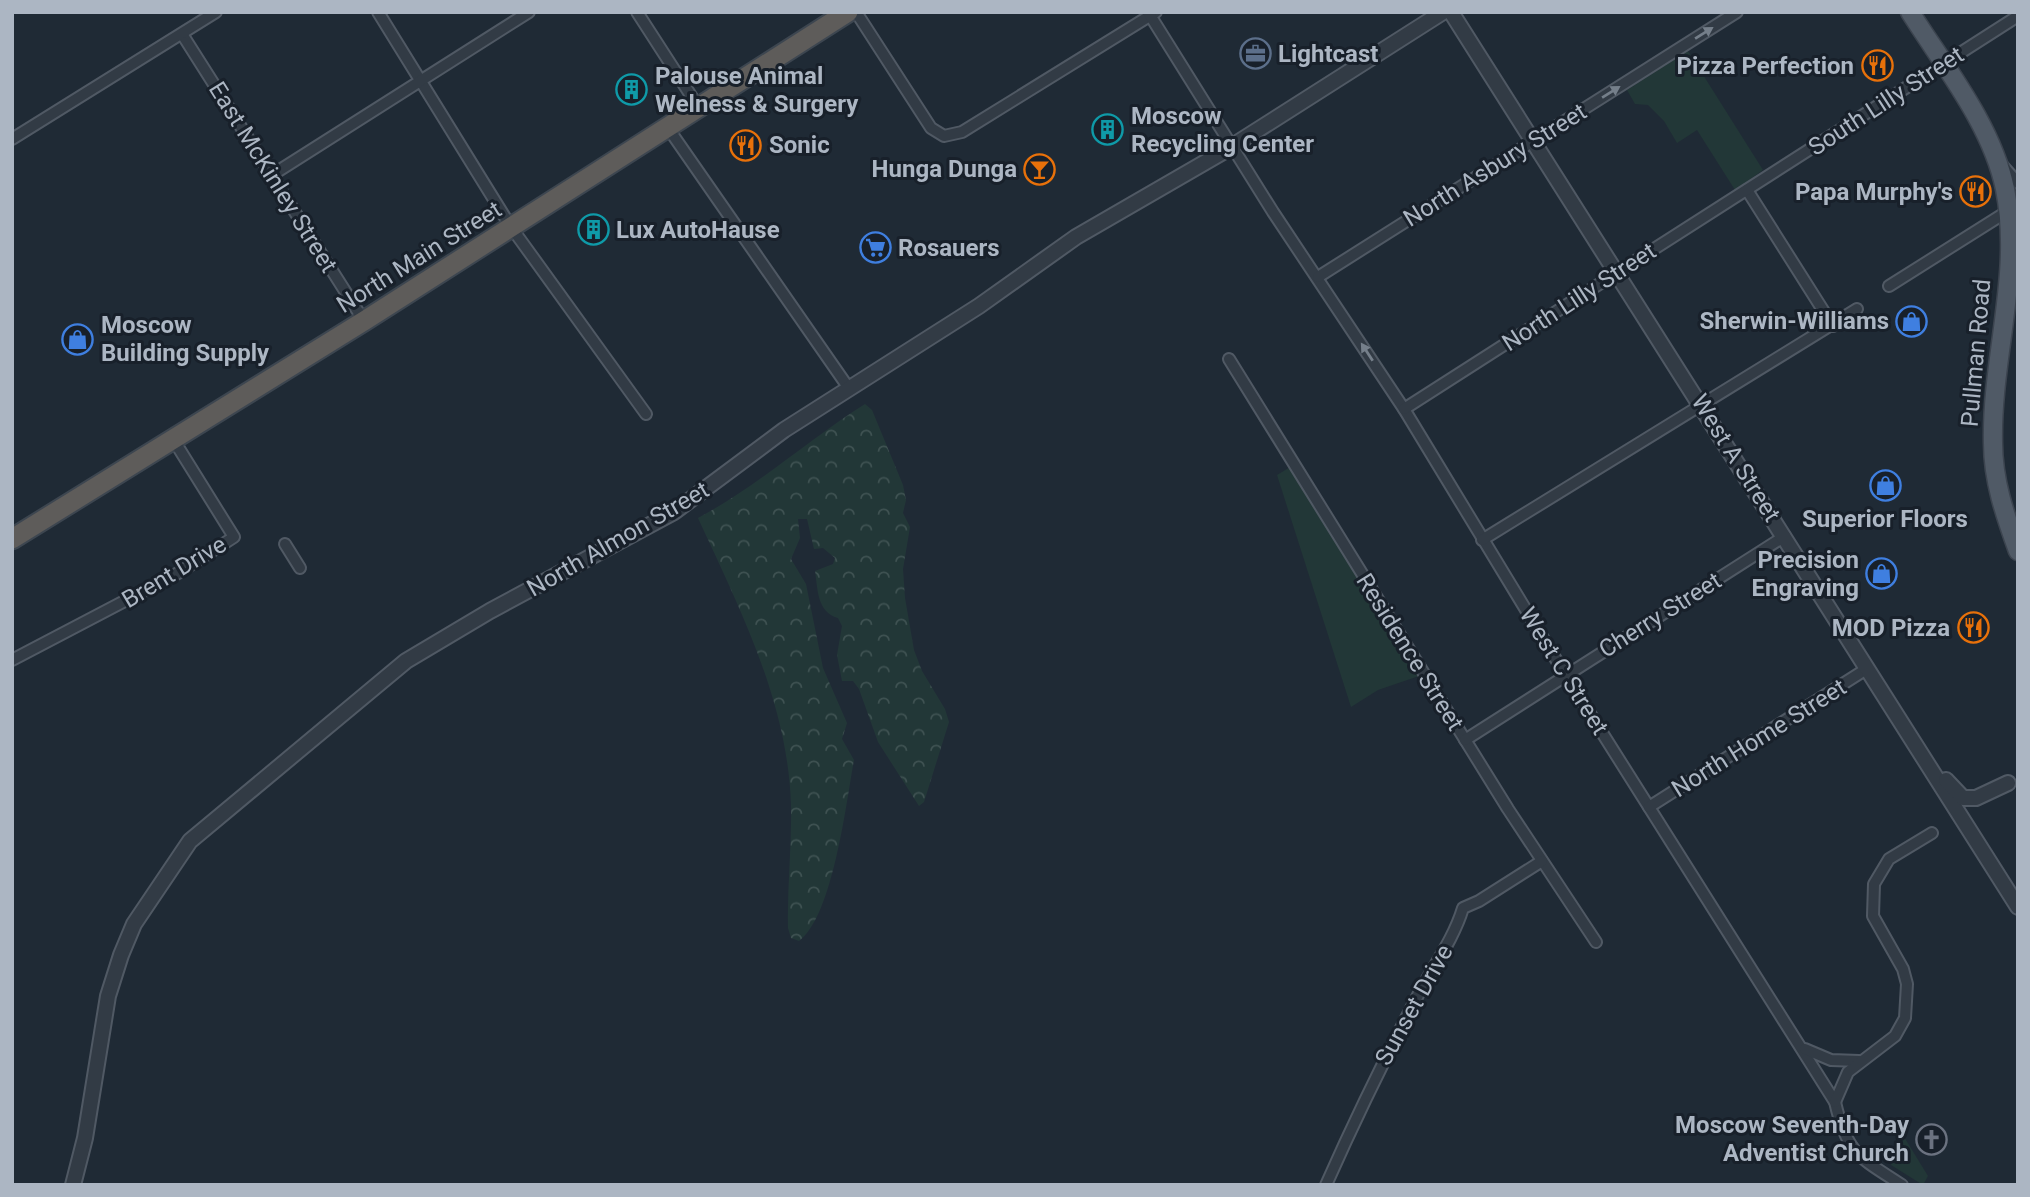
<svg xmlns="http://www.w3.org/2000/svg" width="2030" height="1197" font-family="Roboto,sans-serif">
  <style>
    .green { fill: #223737 }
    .forest { fill: url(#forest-crowns) }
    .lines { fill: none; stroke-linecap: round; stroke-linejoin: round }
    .minor-casing { stroke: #505964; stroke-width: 14 }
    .tertiary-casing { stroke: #505964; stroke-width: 18 }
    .primary-casing { stroke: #3c444f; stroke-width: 21 }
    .trunk-casing { stroke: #3d4650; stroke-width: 23 }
    .minor { stroke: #323b45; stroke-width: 10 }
    .tertiary { stroke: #323b45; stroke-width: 14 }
    .primary { stroke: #505a66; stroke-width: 18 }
    .trunk { stroke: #5e5c5a; stroke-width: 19 }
    .oneway { fill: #757f8a }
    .labels { text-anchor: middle; stroke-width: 6; stroke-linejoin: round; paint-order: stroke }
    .poi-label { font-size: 24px; font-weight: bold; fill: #acb6c3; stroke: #18202a; text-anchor: start }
    .street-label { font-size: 24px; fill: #acb6c3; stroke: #18202a }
  </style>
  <defs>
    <pattern id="forest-crowns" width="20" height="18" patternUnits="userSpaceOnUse" patternTransform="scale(1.75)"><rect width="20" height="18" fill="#223737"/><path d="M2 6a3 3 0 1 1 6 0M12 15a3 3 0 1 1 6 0" fill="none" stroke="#3f5252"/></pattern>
  </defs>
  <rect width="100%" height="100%" fill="#1f2a35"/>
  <g class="green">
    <polygon points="1688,51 1763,170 1735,190 1697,130 1677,143 1664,121 1648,105 1635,104 1627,90"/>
    <polygon points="1295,464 1425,674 1378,690 1351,707 1277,475"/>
    <polygon points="1901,1132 1928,1176 1923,1185 1891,1165 1897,1134"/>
  </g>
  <path class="forest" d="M865,404L872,410L903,485L906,500L903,513L910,527L903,569L905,598L914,650L922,671L945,709L949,722L924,802L919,806L878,742L859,689L853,681H842L837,655L842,626L838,618C817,612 818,590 815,571L833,564L835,558L823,548L814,549L807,519H798L800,538L791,559L806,584L823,668L847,723L842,739L854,760C846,803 833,916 799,941L791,938L788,928C787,887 792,846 791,805C788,703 740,609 698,518C758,486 808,440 865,404Z"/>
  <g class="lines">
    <defs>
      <g id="minor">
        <polyline points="378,12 511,227 646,414"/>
        <polyline points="637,12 699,108"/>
        <polyline points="856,12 931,128 944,136 962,132 1156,12"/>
        <path d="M1148,12L1273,212L1404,409L1560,666L1835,1102C1847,1154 1859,1157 1902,1185"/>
        <polyline points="182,34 364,321"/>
        <polyline points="668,128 848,387"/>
        <polyline points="12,139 216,12"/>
        <polyline points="2001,164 2018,183"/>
        <polyline points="272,175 529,12"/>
        <polyline points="1747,190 1833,326"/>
        <polyline points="1318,277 1737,12"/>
        <polyline points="1889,286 2008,211"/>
        <polyline points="1229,359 1508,809 1596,942"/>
        <polyline points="1404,409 2018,16"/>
        <polyline points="1482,540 1857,309"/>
        <polyline points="285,544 300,568"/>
        <polyline points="12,660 180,572 234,537 173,439"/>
        <polyline points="1465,740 1785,536"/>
        <polyline points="1649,807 1868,668"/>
        <polyline points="1805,1049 1831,1060 1859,1061"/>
        <polyline points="1835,1102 1848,1072 1895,1036 1905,1018 1907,984 1903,969 1873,916 1874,884 1889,859 1932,833"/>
        <path d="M1326,1185C1354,1122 1384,1060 1416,999C1431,969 1453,941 1463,908L1479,901L1542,861"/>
      </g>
      <g id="tertiary">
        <polyline points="1451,12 2018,907"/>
        <polyline points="1946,780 1963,798 1976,798 2008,783"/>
        <polyline points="73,1185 85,1138 108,996 121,955 134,924 190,841 406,661 490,611 674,512 784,430 979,306 1076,237 1223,152 1443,12"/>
      </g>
      <path id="primary" d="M1910,12C1944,66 1992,125 2005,189C2022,274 1991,358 1993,443C1993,481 2005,515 2018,551"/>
      <polyline id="trunk" points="12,539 364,321 848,12"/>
    </defs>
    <use href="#minor" class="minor-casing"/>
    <use href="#tertiary" class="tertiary-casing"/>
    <use href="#primary" class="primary-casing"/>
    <use href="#trunk" class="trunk-casing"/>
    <use href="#minor" class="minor"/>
    <use href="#tertiary" class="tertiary"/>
    <use href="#primary" class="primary"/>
    <use href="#trunk" class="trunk"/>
  </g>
  <defs><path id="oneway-solid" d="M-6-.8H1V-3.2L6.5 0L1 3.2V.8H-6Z" transform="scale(1.75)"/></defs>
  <g class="oneway">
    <use href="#oneway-solid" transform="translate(1704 33) rotate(-32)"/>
    <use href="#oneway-solid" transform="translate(1611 92) rotate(-32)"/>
    <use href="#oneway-solid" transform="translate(1367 352) rotate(-123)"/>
  </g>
  <defs>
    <symbol id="office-ring" viewBox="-11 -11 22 22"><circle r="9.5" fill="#18202a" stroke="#5c6f8a" stroke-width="1.5"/><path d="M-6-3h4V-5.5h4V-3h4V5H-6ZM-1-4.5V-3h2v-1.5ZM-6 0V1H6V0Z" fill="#5c6f8a"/></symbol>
    <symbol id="restaurant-ring" viewBox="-11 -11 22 22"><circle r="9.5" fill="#18202a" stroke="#e8710a" stroke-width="1.5"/><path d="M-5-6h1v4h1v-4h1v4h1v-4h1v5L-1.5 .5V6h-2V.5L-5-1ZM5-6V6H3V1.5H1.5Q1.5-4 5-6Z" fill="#e8710a"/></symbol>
    <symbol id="building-ring" viewBox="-11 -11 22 22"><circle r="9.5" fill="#18202a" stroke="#0f9aa8" stroke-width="1.5"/><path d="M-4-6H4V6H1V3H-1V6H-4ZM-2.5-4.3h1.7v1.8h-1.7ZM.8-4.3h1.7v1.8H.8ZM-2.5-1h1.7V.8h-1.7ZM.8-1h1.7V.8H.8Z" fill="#0f9aa8"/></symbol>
    <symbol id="bar-ring" viewBox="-11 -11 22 22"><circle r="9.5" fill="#18202a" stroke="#e8710a" stroke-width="1.5"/><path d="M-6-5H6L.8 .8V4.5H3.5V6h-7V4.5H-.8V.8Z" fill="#e8710a"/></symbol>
    <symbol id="supermarket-ring" viewBox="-11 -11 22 22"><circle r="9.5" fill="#18202a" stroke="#3f7fe0" stroke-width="1.5"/><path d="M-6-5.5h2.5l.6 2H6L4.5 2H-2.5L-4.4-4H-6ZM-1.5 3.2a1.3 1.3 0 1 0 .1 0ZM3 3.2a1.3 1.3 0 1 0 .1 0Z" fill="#3f7fe0"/></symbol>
    <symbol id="shop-ring" viewBox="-11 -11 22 22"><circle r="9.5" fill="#18202a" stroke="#3f7fe0" stroke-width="1.5"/><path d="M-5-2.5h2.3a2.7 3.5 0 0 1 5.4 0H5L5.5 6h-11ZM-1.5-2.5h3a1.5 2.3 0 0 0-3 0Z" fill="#3f7fe0"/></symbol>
    <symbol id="church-ring" viewBox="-11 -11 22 22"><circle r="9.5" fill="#18202a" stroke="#6b7280" stroke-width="1.5"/><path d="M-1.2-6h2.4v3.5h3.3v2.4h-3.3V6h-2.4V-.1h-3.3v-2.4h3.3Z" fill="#6b7280"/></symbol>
  </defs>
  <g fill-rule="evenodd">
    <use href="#office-ring" x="1238" y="36" width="35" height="35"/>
    <use href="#restaurant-ring" x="1860" y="48" width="35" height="35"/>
    <use href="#building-ring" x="614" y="72" width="35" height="35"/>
    <use href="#building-ring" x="1090" y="112" width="35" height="35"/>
    <use href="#restaurant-ring" x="728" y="128" width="35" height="35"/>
    <use href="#bar-ring" x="1022" y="152" width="35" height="35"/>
    <use href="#restaurant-ring" x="1958" y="174" width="35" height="35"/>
    <use href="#building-ring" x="576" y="212" width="35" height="35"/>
    <use href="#supermarket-ring" x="858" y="230" width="35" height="35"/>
    <use href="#shop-ring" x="1894" y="304" width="35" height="35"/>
    <use href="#shop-ring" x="60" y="322" width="35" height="35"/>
    <use href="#shop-ring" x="1868" y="468" width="35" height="35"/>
    <use href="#shop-ring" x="1864" y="556" width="35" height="35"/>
    <use href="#restaurant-ring" x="1956" y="610" width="35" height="35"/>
    <use href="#church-ring" x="1914" y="1122" width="35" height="35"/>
  </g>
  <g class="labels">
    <g class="poi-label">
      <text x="1278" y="62">Lightcast</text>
      <text x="1854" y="74" text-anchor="end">Pizza Perfection</text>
      <text x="655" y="84">Palouse Animal<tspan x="655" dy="28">Welness &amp; Surgery</tspan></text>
      <text x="1131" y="124">Moscow<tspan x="1131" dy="28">Recycling Center</tspan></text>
      <text x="769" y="153">Sonic</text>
      <text x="1017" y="177" text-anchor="end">Hunga Dunga</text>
      <text x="1953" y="200" text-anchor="end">Papa Murphy's</text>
      <text x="616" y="238">Lux AutoHause</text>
      <text x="898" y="256">Rosauers</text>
      <text x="1889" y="329" text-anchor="end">Sherwin-Williams</text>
      <text x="101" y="333">Moscow<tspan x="101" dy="28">Building Supply</tspan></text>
      <text x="1885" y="527" text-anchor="middle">Superior Floors</text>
      <text x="1859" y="568" text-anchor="end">Precision<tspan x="1859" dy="28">Engraving</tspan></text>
      <text x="1950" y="636" text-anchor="end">MOD Pizza</text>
      <text x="1909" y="1133" text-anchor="end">Moscow Seventh-Day<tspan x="1909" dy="28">Adventist Church</tspan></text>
    </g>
    <g class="street-label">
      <text transform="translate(1886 101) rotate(-33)" y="8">South Lilly Street</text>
      <text transform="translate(1495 165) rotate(-32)" y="8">North Asbury Street</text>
      <text transform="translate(273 177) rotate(58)" y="8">East McKinley Street</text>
      <text transform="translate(419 257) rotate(-32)" y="8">North Main Street</text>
      <text transform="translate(1579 297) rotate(-33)" y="8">North Lilly Street</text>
      <text transform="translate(1976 353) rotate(-85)" y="8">Pullman Road</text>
      <text transform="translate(1736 458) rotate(58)" y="8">West A Street</text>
      <text transform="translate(618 539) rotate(-30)" y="8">North Almon Street</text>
      <text transform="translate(174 572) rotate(-31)" y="8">Brent Drive</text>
      <text transform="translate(1660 615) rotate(-32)" y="8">Cherry Street</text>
      <text transform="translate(1410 652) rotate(58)" y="8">Residence Street</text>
      <text transform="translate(1564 671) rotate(58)" y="8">West C Street</text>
      <text transform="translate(1759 738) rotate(-32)" y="8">North Home Street</text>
      <text transform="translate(1414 1005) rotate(-61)" y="8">Sunset Drive</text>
    </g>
  </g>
  <rect width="2030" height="1197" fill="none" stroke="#acb6c3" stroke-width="28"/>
</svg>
